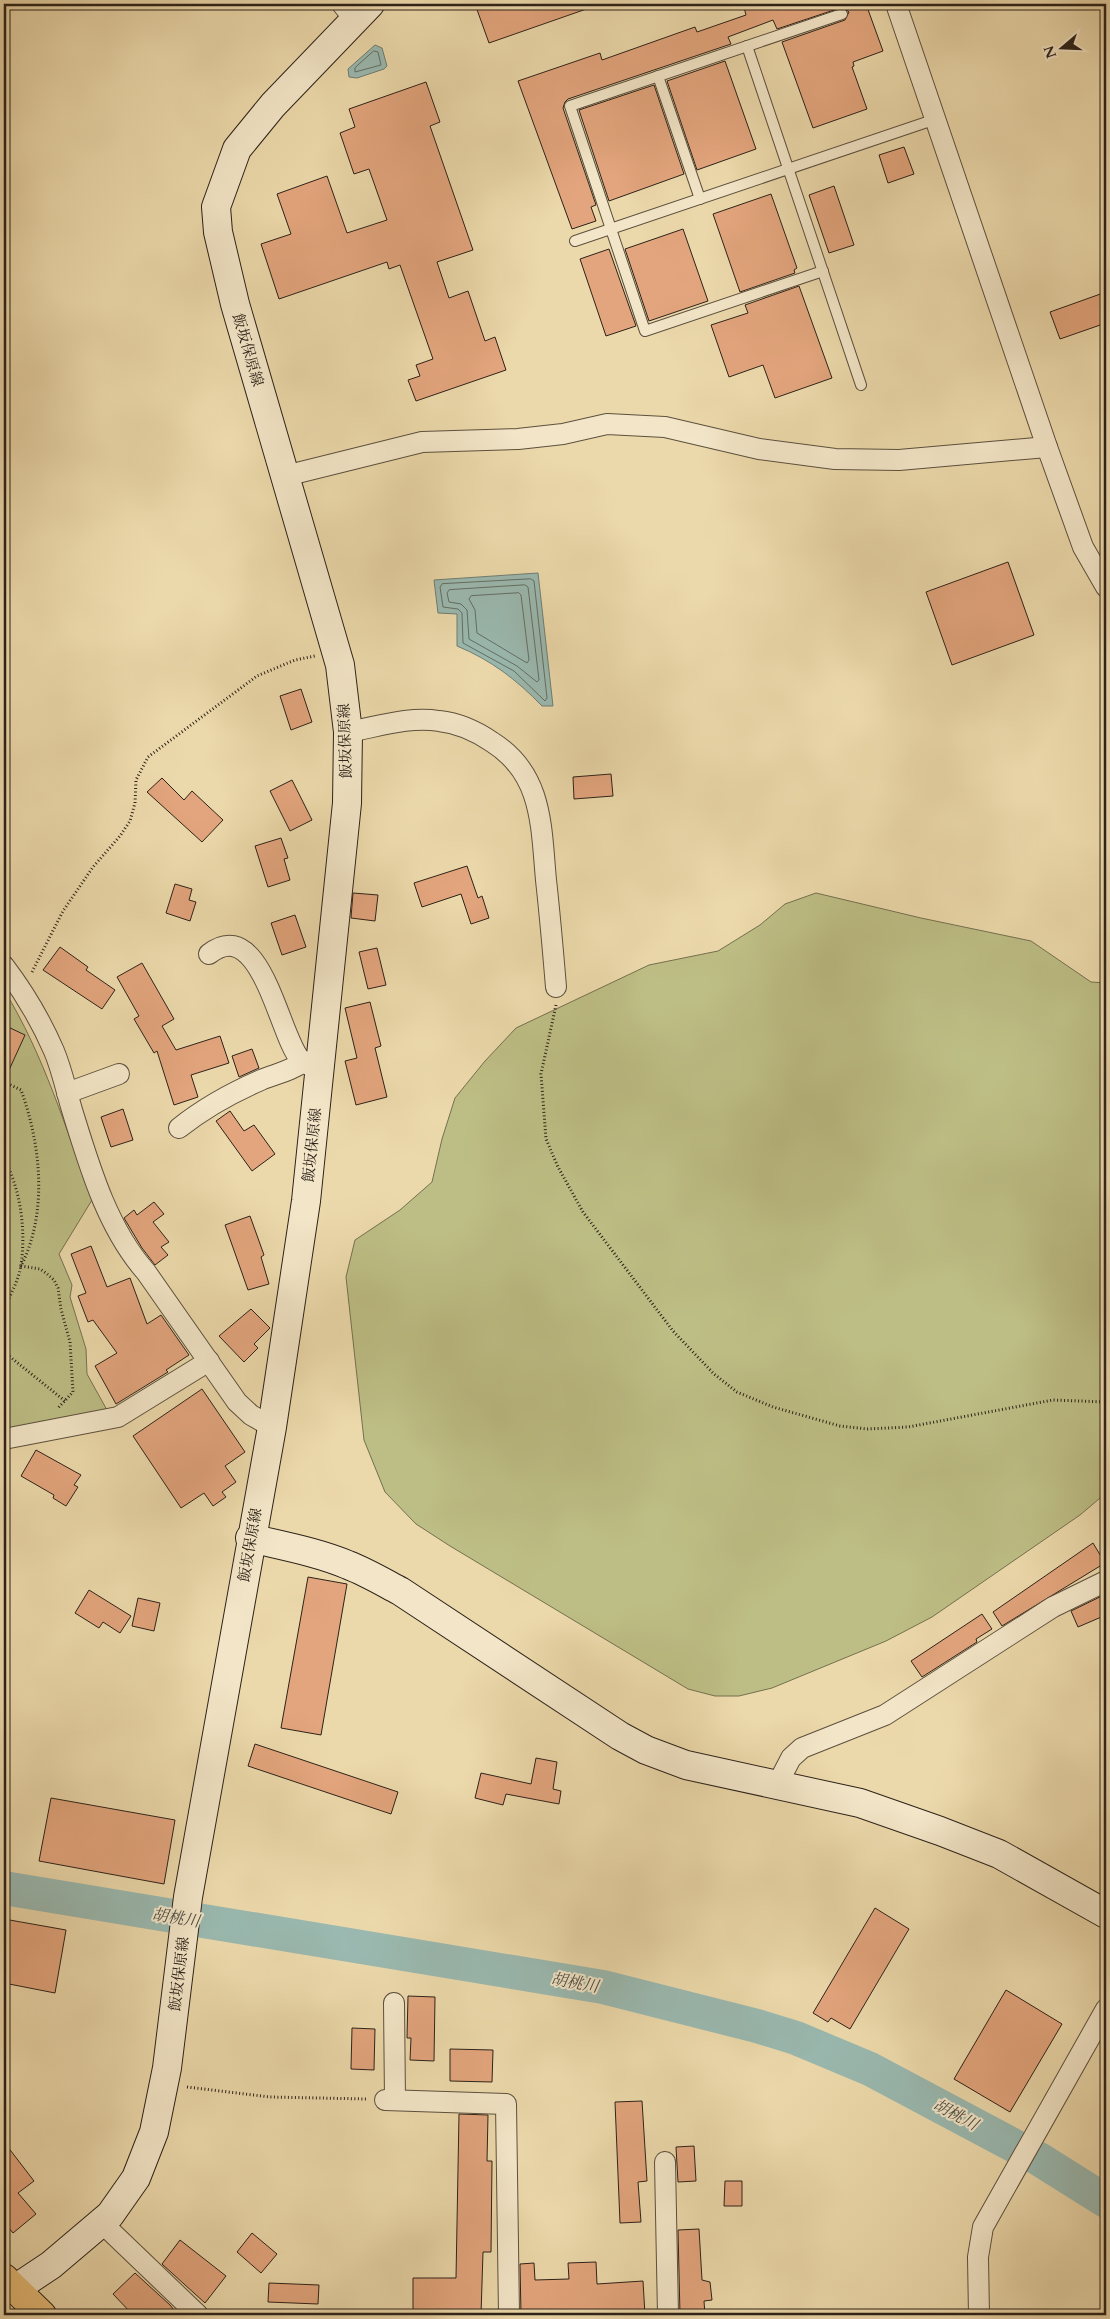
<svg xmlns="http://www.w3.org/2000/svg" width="1110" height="2319" font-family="Cardo,'Noto Serif JP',serif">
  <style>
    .green { fill: #bdbe85; stroke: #74704f }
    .water { fill: #9ab9b0; stroke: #6e7d74 }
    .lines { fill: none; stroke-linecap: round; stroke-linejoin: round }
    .shore { stroke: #636e64; stroke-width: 1 }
    .river { stroke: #9ab9b0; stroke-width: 34 }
    .building { fill: #e3a57d; stroke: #2c2219 }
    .lane-casing { stroke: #5c503e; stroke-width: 12 }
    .street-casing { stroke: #5c503e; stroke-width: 22 }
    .secondary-casing { stroke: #2c2219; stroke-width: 30 }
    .primary-casing { stroke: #2c2219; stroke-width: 30 }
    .path { stroke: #2c2219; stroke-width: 3; stroke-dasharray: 1 2.5; stroke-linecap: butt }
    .lane { stroke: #f3e6c8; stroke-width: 10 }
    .street { stroke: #f3e6c8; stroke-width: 20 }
    .secondary { stroke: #f3e6c8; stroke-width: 28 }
    .primary { stroke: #e6bc76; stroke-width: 28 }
    .labels { text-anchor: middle; stroke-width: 4; stroke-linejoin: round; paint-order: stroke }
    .street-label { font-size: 15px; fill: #2c2219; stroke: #f3e6c8 }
    .water-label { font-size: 16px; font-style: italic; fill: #4d4f46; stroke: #f3e6c8 }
  </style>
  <rect width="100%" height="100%" fill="#ecd9ab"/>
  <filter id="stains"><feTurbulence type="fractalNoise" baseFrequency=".004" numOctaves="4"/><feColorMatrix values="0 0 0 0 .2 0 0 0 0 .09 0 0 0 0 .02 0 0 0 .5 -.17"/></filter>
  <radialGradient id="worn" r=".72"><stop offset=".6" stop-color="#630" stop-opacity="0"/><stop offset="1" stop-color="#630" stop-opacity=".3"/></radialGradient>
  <g class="green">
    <polygon points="816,893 921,918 1031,941 1091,982 1106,983 1106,1493 1080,1515 932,1617 886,1641 772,1688 739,1696 715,1696 688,1689 450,1546 416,1524 385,1492 364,1440 346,1277 355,1240 400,1210 432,1182 442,1139 455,1098 485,1061 516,1028 649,965 718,951 760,925 785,904"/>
    <path d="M4,990C44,1055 66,1129 92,1200L59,1254L72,1285L70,1297L86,1349L87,1374L107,1410L4,1431Z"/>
  </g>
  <g class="water">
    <polygon points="375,45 382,48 387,66 384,69 357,78 349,77 348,69"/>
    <path d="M538,573L553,706H542C517,680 491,660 457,646V614L438,613L434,580Z"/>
  </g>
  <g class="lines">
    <g class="shore">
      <polygon points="374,51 378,52 381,65 355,72 355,68"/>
      <polygon points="531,579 534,581 547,698 545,701 514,671 463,643 462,613 458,609 443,607 440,587 442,584"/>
      <polygon points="525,585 528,587 539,680 537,682 517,666 469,639 467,610 461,604 449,602 447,593 449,590"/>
      <polygon points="519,593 521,595 529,660 527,663 477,633 475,610 469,599 471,596"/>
    </g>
    <polyline class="river" points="4,1888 603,1987 757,2026 796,2038 870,2069 1039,2159 1106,2201"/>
  </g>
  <g class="building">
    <polygon points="475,4 595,4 595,6 489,43"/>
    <polygon points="743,4 866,4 883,51 853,62 854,66 852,67 867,109 813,128 782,42 845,20 849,12 843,7 777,29 773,20 728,37 731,44 568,99 565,102 563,108 596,205 591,207 596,221 572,229 518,81 600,53 602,60 695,27 697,32 746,15"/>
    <polygon points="725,61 756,149 697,170 667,81"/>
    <polygon points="426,82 440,122 430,126 473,250 437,262 449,298 468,291 485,341 495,337 506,370 416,401 408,380 420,376 416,365 433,359 400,265 389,269 387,262 279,299 261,244 291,234 277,194 327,176 347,233 387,220 369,169 354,174 340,133 355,127 349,109"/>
    <polygon points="654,85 684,174 609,201 579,110"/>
    <polygon points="904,147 914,174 888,183 879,155"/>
    <polygon points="834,186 854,245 829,253 809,195"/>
    <polygon points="771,194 797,268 794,270 795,273 740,292 713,214"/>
    <polygon points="683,229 708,301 649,321 625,249"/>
    <polygon points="609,249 636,326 606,336 580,259"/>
    <polygon points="799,286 832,378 775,398 763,365 729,377 711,325 748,313 745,305"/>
    <polygon points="1106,292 1106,323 1060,339 1050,312"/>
    <polygon points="1008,562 1034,635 952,665 926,592"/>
    <polygon points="301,689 312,722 291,730 280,696"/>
    <polygon points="611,774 613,796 574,799 573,777"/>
    <polygon points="162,778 184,800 192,791 223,820 202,842 147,792"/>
    <polygon points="292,780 312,820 290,831 270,791"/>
    <polygon points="281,838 288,858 284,859 290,880 268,887 255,846"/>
    <polygon points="467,866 478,898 482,896 489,918 471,924 461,894 422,907 414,883"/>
    <polygon points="175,884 192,889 189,900 196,902 190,921 166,913"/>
    <polygon points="353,893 378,895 375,921 351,918"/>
    <polygon points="295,915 306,947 282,955 271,923"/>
    <polygon points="60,947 88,967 86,970 115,990 102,1009 43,970"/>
    <polygon points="377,948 386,985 368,989 359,952"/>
    <polygon points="142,963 174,1019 162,1026 176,1050 220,1036 229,1063 191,1075 198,1097 174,1105 157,1051 154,1053 134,1019 139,1016 117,977"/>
    <polygon points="370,1002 381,1046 375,1048 387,1097 356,1105 345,1061 357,1058 345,1008"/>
    <polygon points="4,1025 25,1035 4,1081"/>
    <polygon points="252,1049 259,1068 239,1077 232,1056"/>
    <polygon points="123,1109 133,1140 111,1147 101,1117"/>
    <polygon points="230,1111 244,1131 254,1125 275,1154 252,1171 216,1121"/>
    <polygon points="154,1202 164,1214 153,1222 169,1242 161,1247 168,1255 155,1265 142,1248 124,1218 134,1210 137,1215"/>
    <polygon points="250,1216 264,1255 261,1257 269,1284 248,1290 225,1225"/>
    <polygon points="91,1246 107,1287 130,1278 147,1324 161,1315 189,1355 166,1370 168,1372 116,1404 95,1366 117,1353 93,1320 88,1322 78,1296 86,1293 71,1254"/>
    <polygon points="251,1309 270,1328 254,1344 258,1348 244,1362 219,1336"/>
    <polygon points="202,1389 245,1452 225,1466 236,1482 222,1492 226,1497 213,1506 204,1493 181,1508 133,1436"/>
    <polygon points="36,1450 81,1475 74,1485 78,1487 66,1506 53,1498 54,1495 21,1476"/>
    <polygon points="1093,1543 1105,1563 1002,1626 993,1612"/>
    <polygon points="308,1577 347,1584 321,1735 281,1728"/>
    <polygon points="89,1590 131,1616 120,1633 103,1622 99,1628 75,1613"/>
    <polygon points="1106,1594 1106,1615 1078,1627 1071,1611"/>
    <polygon points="138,1598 160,1603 154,1631 132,1626"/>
    <polygon points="982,1614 992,1629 976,1639 977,1642 922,1677 911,1661"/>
    <polygon points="255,1744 398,1792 391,1814 248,1766"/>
    <polygon points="536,1758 557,1762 553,1789 561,1791 559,1804 506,1794 503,1805 475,1798 481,1773 531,1784"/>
    <polygon points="51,1798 175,1820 164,1884 39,1861"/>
    <polygon points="875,1908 909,1929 850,2029 831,2018 828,2022 813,2013"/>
    <polygon points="4,1919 66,1930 55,1993 4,1983"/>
    <polygon points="1006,1990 1062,2024 1010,2112 954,2079"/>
    <polygon points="408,1996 435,1997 434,2061 410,2060 411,2038 407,2038"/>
    <polygon points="352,2028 375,2029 374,2070 351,2069"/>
    <polygon points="450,2049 493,2050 492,2082 450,2081"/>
    <polygon points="642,2101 647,2181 638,2182 641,2222 620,2223 615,2102"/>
    <polygon points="459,2114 488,2115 487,2161 492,2161 491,2252 483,2252 481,2315 413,2315 413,2278 456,2278"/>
    <polygon points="4,2142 34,2181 18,2193 36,2214 13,2233 4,2222"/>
    <polygon points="694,2146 696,2181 678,2182 676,2147"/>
    <polygon points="725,2181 742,2181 742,2206 724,2206"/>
    <polygon points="699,2229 702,2280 710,2282 712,2300 704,2301 705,2315 680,2315 678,2230"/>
    <polygon points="252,2233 277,2254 261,2273 237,2252"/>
    <polygon points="180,2240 226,2276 205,2303 162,2264"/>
    <polygon points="596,2262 597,2284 643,2281 645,2315 521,2315 520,2264 534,2263 535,2280 569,2279 568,2263"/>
    <polygon points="135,2273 170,2305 178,2315 133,2315 113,2294"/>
    <polygon points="269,2283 319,2285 318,2304 268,2302"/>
  </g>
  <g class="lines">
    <defs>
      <g id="lane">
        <polyline points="747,46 861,385"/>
        <polyline points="658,76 700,199"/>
        <polyline points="575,241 936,119"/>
        <polyline points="823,271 645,331 570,106 842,14"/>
      </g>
      <g id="street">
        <polyline points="342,4 354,19"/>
        <polyline points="896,4 1047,447 1083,547 1106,587"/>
        <polyline points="285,476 422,442 518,439 563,434 607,424 665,427 759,449 835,459 899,460 1047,447"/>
        <path d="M348,732C377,727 409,716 439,721C458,723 476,731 492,742C543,774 541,826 546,880C550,916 553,951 556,987"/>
        <path d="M209,954C261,913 279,1036 300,1059C306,1065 313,1067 320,1069"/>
        <path d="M4,966C23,991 41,1021 54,1051C62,1070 66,1090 72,1110C89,1165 107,1228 146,1272L237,1402L251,1415L272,1427"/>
        <polyline points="67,1093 119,1074"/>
        <path d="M179,1128C204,1108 231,1093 261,1080C275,1074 292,1071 304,1061"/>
        <polyline points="4,1439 118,1417 209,1361"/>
        <polyline points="778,1783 791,1758 802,1748 885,1715 1053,1607 1106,1581"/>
        <polyline points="394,2003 395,2100"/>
        <polyline points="385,2100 506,2104 509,2315"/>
        <polyline points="665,2162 668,2315"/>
        <polyline points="102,2223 198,2315"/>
        <polyline points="979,2315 978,2257 983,2227 1106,2009"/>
      </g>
      <g id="secondary">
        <path d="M250,1538C283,1546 317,1552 348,1565C366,1572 383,1582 400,1591L620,1736L646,1750L686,1765L860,1803L940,1831L999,1854L1106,1914"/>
        <polyline points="15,2289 51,2265 110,2215 136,2178 154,2132 167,2068 188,1897 272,1427 306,1201 347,803 348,732 340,665 235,304 218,232 216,207 237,149 273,105 370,4"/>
      </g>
      <polyline id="primary" points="4,2278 42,2315"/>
    </defs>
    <use href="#lane" class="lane-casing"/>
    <use href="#street" class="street-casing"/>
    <use href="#secondary" class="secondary-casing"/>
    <use href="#primary" class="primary-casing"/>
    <g class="path">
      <polyline points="4,940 9,948"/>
      <polyline points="32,972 63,911 93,867 120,836 130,821 135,803 136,780 148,757 257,676 295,660 315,656"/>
      <polyline points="556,1005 541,1074 546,1139 558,1167 583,1212 673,1331 714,1374 737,1392 773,1407 840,1426 867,1429 908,1427 1053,1400 1106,1402"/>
      <path d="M4,1082L21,1090C41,1145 48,1213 21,1266L40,1269L46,1273L54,1280L58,1288L61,1309L70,1342L73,1392L58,1408"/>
      <path d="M4,1159C21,1190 26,1231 21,1265C19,1280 10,1295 4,1309"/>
      <polyline points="4,1352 65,1401"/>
      <polyline points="187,2087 270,2097 367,2099"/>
    </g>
    <use href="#lane" class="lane"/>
    <use href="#street" class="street"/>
    <use href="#secondary" class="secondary"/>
    <use href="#primary" class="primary"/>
  </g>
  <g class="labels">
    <g class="street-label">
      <text transform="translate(248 350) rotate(74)" y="5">飯坂保原線</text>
      <text transform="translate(345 741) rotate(-92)" y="5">飯坂保原線</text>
      <text transform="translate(312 1145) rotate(-84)" y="5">飯坂保原線</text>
      <text transform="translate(250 1545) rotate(-80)" y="5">飯坂保原線</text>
      <text transform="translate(179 1974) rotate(-83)" y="5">飯坂保原線</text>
    </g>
    <g class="water-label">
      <text transform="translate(176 1917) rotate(9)" y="6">胡桃川</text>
      <text transform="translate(575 1982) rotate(10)" y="6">胡桃川</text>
      <text transform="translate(956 2114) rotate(28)" y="6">胡桃川</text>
    </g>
  </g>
  <rect width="1110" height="2319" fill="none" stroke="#ecd9ab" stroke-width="20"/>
  <rect x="5" y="5" width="1100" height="2309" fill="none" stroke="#2c2219" stroke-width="2.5"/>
  <rect x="10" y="10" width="1090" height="2299" fill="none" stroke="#2c2219"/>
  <g transform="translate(1062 48) rotate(251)" stroke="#f3e6c8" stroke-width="4" paint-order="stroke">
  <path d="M0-4L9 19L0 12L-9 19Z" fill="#2c2219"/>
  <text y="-8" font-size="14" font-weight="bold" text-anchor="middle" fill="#2c2219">N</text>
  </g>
  <rect width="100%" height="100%" filter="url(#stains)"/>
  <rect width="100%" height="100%" fill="url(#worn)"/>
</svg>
